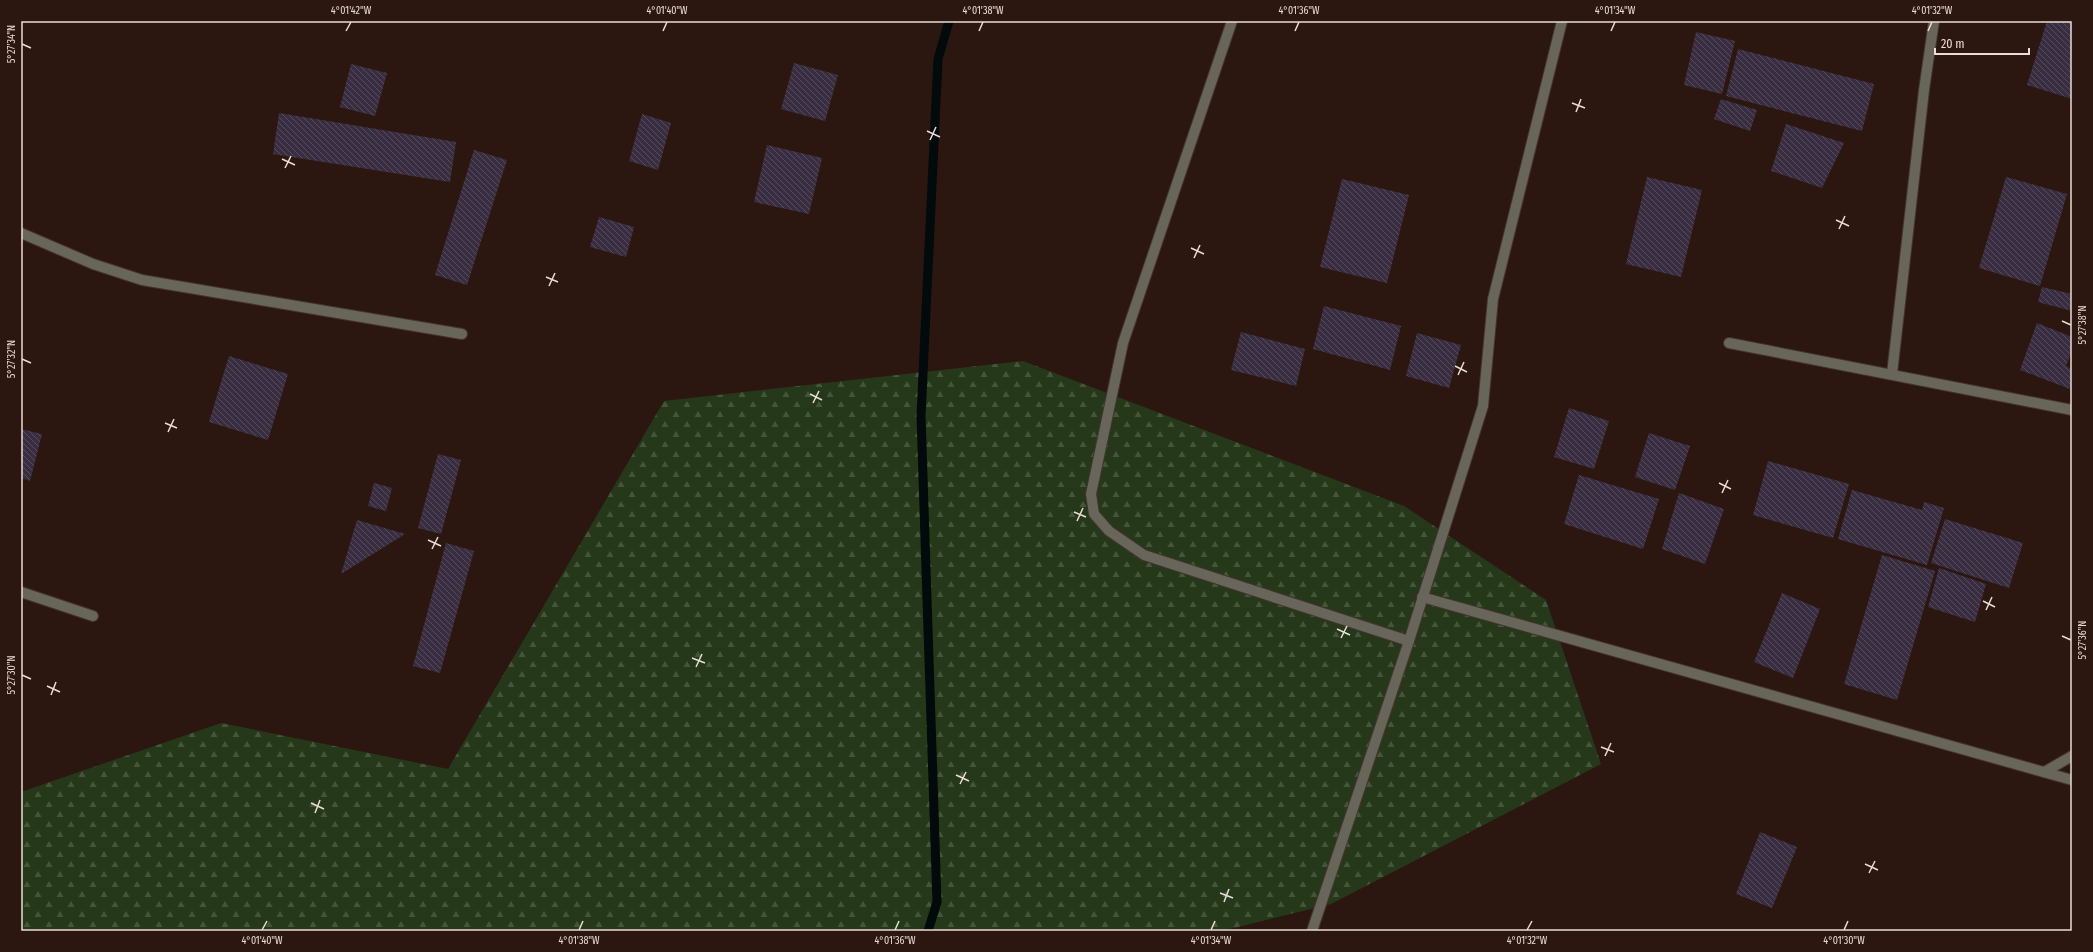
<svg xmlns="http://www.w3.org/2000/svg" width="2093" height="952" font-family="'Fira Sans Condensed',sans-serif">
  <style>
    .forest { fill: url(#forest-firs) }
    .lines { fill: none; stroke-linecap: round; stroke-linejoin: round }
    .stream { stroke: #020a0c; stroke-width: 9 }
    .building { fill: url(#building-back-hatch) }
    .minor-casing { stroke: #46332b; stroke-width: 12 }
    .minor { stroke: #68655b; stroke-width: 10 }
    .ticks { fill: none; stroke: #eadcd6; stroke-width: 1.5 }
    .neatline { fill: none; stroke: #eadcd6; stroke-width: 1.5 }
    .ticks-label { font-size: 10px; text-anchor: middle; fill: #eadcd6 }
  </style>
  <defs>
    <pattern id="forest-firs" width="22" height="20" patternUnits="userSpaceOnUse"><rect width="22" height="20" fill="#25391a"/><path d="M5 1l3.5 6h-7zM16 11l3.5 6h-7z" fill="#45553b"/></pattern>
    <pattern id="building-back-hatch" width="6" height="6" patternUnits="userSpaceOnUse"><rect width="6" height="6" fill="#392e41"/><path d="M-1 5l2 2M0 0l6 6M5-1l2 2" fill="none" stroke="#564c5c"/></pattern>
  </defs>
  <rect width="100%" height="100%" fill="#2b170f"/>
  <polygon class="forest" points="1023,361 1404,506 1546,600 1601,764 1331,904 1222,931 21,931 21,792 221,723 448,769 664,401"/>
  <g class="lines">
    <polyline class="stream" points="928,931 937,902 921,416 938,59 949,21"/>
  </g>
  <g class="building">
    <polygon points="2047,21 2072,21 2072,99 2027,85"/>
    <polygon points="1696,32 1735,41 1722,94 1684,85"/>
    <polygon points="1738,49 1874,84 1862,131 1726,96"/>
    <polygon points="794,63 838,75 825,121 781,109"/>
    <polygon points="351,64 387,73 375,116 340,107"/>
    <polygon points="1721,99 1757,110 1750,131 1714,119"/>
    <polygon points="279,113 456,142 450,182 273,154"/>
    <polygon points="642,114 671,123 658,170 629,161"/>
    <polygon points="1786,124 1844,143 1822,188 1771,171"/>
    <polygon points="767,145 822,158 809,214 754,202"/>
    <polygon points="474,150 507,160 467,285 435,275"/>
    <polygon points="1647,177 1702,190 1681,277 1626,264"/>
    <polygon points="2006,177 2067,194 2040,286 1979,268"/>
    <polygon points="1342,179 1409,195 1387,283 1320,267"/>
    <polygon points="599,217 634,227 626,257 590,247"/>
    <polygon points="2042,287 2072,294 2072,311 2038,302"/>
    <polygon points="1324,306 1401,326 1390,370 1313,349"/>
    <polygon points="2037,323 2072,337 2072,350 2066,366 2072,369 2070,389 2020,370"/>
    <polygon points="1241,332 1305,349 1296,386 1231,370"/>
    <polygon points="1417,333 1461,345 1449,388 1406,376"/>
    <polygon points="229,356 288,374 268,440 209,422"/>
    <polygon points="1569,408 1609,421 1594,469 1554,457"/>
    <polygon points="21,429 42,434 30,481 21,478"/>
    <polygon points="1649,433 1690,446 1675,490 1635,477"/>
    <polygon points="438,454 461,460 441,534 418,528"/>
    <polygon points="1768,461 1849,484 1833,538 1753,515"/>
    <polygon points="1579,475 1659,499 1643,549 1564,524"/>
    <polygon points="374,483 392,488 386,511 368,506"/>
    <polygon points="1852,490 1922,510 1924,502 1944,508 1927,565 1838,539"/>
    <polygon points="1679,493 1724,509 1705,564 1662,549"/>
    <polygon points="1945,519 2023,543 2009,588 1931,563"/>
    <polygon points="357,520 405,534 341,574"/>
    <polygon points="446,543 474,551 440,673 413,666"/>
    <polygon points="1882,555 1935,571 1897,700 1844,684"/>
    <polygon points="1939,568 1986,584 1975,622 1928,607"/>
    <polygon points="1782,593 1820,609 1793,678 1754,662"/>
    <polygon points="1760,832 1797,847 1772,908 1736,894"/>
  </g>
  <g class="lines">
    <defs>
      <g id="minor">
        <polyline points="1232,21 1123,343 1091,494 1094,514 1109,531 1144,555 1409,641"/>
        <polyline points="21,233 93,264 142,280 462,334"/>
        <polyline points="1729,343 2072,410"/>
        <polyline points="1892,374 1924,90 1934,21"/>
        <polyline points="21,592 93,616"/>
        <polyline points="1422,597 2072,780"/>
        <polyline points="2046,771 2072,756"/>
        <polyline points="1312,931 1409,641 1483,406 1493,299 1562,21"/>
      </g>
    </defs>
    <use href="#minor" class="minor-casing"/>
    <use href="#minor" class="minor"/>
  </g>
  <path class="ticks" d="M346,31L351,22M663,31L667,22M979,31L983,22M1295,31L1299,22M1611,31L1615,22M1928,31L1932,22M22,44L31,48M1572,103L1585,108M1576,112L1581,99M927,131L940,137M930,140L936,127M282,159L295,165M285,168L291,156M1836,220L1849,226M1839,229L1845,216M1191,248L1204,254M1194,258L1200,245M546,277L558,282M549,286L555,273M2062,321L2071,325M22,359L31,363M1455,366L1467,372M1458,375L1464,362M810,394L822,400M813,403L819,391M165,423L177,428M168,432L174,419M1719,483L1731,489M1722,493L1728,480M1074,512L1086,517M1077,521L1083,508M428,540L441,546M432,549L438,537M1983,601L1995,607M1986,610L1992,597M1337,629L1350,635M2062,636L2071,640M1341,638L1347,626M692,658L705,663M696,667L702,654M22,675L31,679M47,686L60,692M51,695L56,682M1601,747L1614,752M1605,756L1611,743M956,775L969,781M960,784L966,772M311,803L324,809M315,813L320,800M1865,864L1878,870M1869,873L1875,861M1220,893L1233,898M1224,902L1229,889M262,930L267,921M579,930L583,921M895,930L899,921M1211,930L1215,921M1527,930L1532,921M1844,930L1848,921"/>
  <rect width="2093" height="952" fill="none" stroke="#2b170f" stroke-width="44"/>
  <path d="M1935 48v6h94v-6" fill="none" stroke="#eadcd6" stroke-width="2"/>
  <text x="1941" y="48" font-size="12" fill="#eadcd6" stroke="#2b170f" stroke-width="3" paint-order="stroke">20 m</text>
  <rect x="22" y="22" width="2049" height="908" class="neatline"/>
  <g class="ticks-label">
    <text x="351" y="14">4°01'42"W</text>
    <text x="667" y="14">4°01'40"W</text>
    <text x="983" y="14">4°01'38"W</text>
    <text x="1299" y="14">4°01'36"W</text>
    <text x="1615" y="14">4°01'34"W</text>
    <text x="1932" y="14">4°01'32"W</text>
    <text transform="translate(11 44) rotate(-90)" y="4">5°27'34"N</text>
    <text transform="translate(2082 325) rotate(-90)" y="4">5°27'38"N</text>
    <text transform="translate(11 359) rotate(-90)" y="4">5°27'32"N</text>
    <text transform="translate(2082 640) rotate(-90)" y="4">5°27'36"N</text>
    <text transform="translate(11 675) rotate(-90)" y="4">5°27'30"N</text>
    <text x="262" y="944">4°01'40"W</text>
    <text x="579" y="944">4°01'38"W</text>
    <text x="895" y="944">4°01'36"W</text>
    <text x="1211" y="944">4°01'34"W</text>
    <text x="1527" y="944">4°01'32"W</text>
    <text x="1844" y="944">4°01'30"W</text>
  </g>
</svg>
